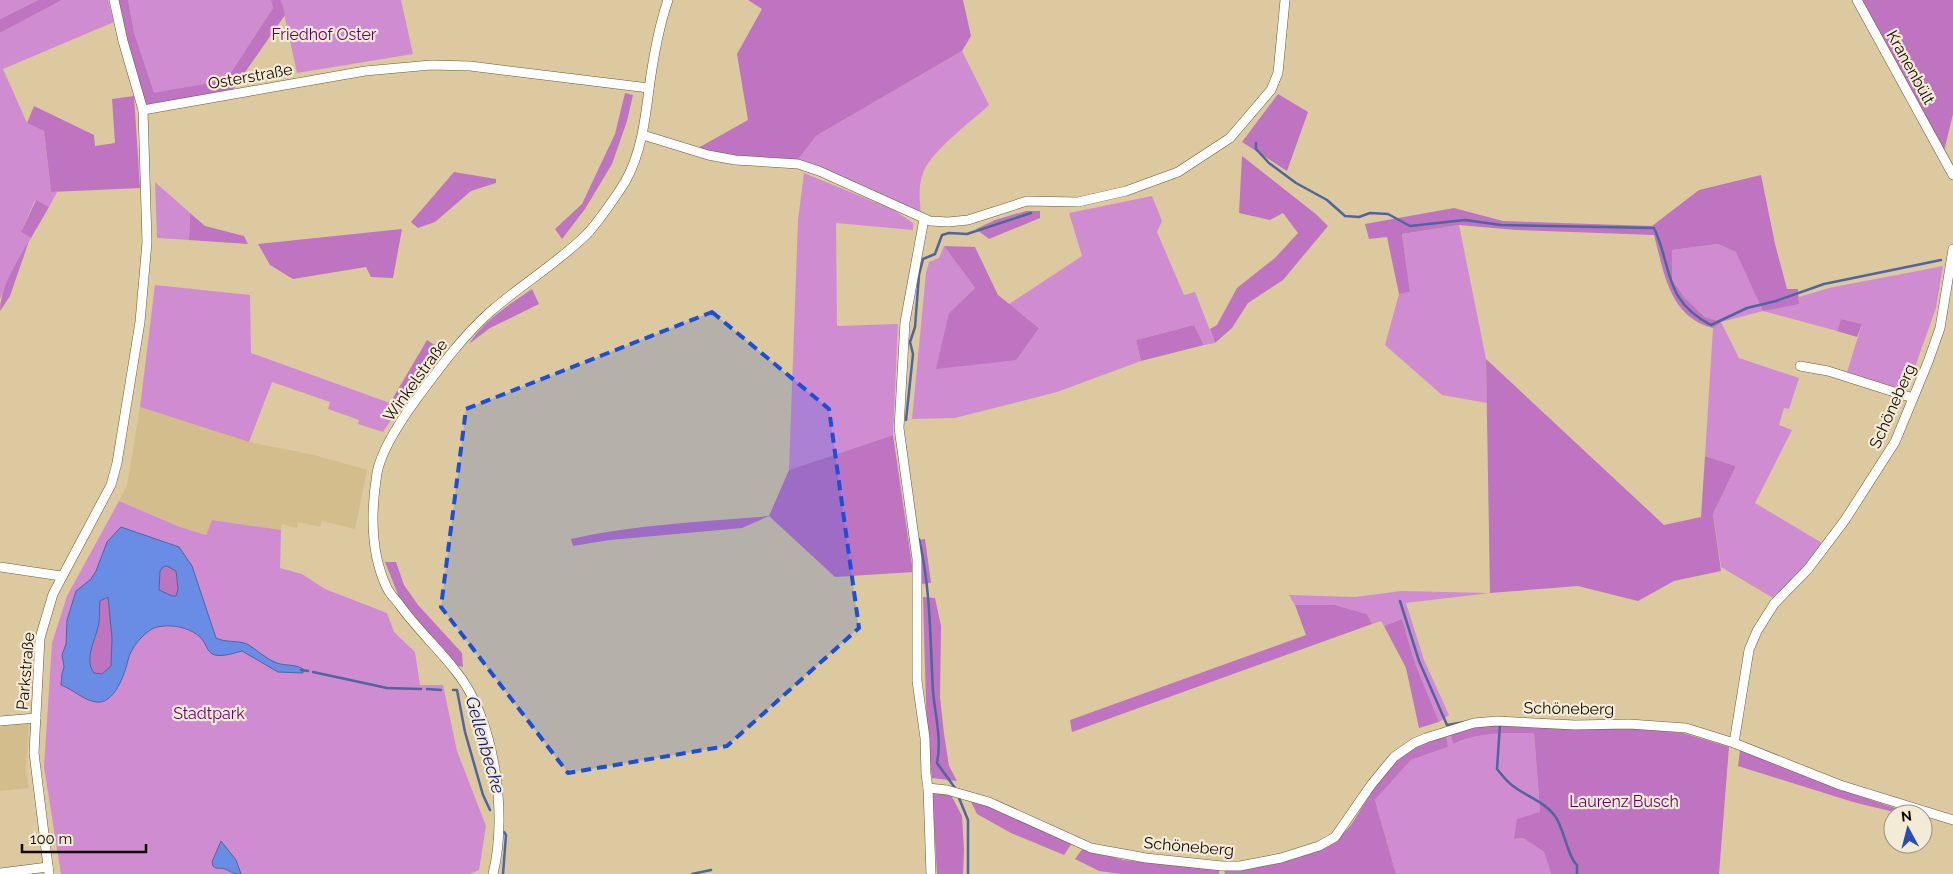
<svg xmlns="http://www.w3.org/2000/svg" width="1953" height="874" font-family="Raleway,sans-serif">
  <style>
    .built { fill: #d3bd8c }
    .green { fill: #d08cd1 }
    .forest { fill: #be74c0 }
    .water { fill: #698ce4; stroke: #4f65a0; fill-rule: evenodd }
    .lines { fill: none; stroke-linecap: round; stroke-linejoin: round }
    .stream { stroke: #4f65a0; stroke-width: 2.5 }
    .street-casing { stroke: #6c5b35; stroke-width: 10 }
    .street { stroke: #fff; stroke-width: 9 }
    .marked { fill: #1d4ed8; fill-opacity: 0.2; stroke: #1d4ed8; stroke-width: 4; stroke-dasharray: 10 6; stroke-linejoin: round }
    .labels { text-anchor: middle; stroke-width: 4.5; stroke-linejoin: round; paint-order: stroke }
    .park-label { font-size: 16px; fill: #650069; stroke: #f4ebd6 }
    .street-label { font-size: 16px; fill: #120b01; stroke: #f4ebd6 }
    .water-label { font-size: 18px; font-style: italic; fill: #0b1b80; stroke: #f4ebd6 }
  </style>
  <rect width="100%" height="100%" fill="#dcc99f"/>
  <g class="built">
    <polygon points="140,407 249,442 314,455 367,470 355,529 322,521 320,527 298,522 297,528 282,524 281,530 212,520 206,535 180,527 119,501 127,485"/>
    <polygon points="29,723 26,770 29,788 0,791 0,725"/>
  </g>
  <g class="green">
    <polygon points="0,0 38,0 0,19"/>
    <polygon points="62,0 108,0 114,22 3,69 27,123 44,131 51,192 57,192 49,207 35,200 21,232 31,238 15,266 0,299 0,33"/>
    <polygon points="128,0 271,0 273,8 226,80 154,94 134,32"/>
    <polygon points="281,0 401,0 413,54 297,73"/>
    <path d="M962,51L989,105C971,122 928,153 922,176C918,189 920,202 921,215L797,161L816,136Z"/>
    <polygon points="804,173 894,210 913,223 913,230 836,223 837,326 898,324 893,435 789,470 798,220"/>
    <polygon points="155,182 190,213 189,240 157,238"/>
    <polygon points="1152,196 1162,221 1157,232 1184,295 1195,292 1215,343 1204,345 1194,325 1136,340 1141,361 1057,392 955,418 912,419 926,273 929,262 939,258 944,246 975,288 949,313 1039,328 1009,304 1082,256 1069,213"/>
    <polygon points="1459,225 1486,359 1487,403 1442,395 1385,345 1399,294 1410,292 1402,234"/>
    <polygon points="1718,244 1736,252 1799,305 1799,297 1829,288 1943,266 1936,308 1906,392 1847,372 1862,324 1841,319 1837,331 1763,311 1721,322 1739,358 1799,378 1789,409 1784,408 1779,425 1792,430 1755,503 1822,543 1805,567 1773,598 1721,567 1713,514 1736,466 1705,456 1713,328 1720,322 1705,317 1685,298 1672,280 1672,250"/>
    <polygon points="155,285 250,295 251,353 390,403 399,408 383,432 358,424 359,420 328,409 330,402 272,382 249,442 140,407"/>
    <polygon points="119,501 180,527 206,535 212,520 281,530 280,568 302,574 325,589 387,613 394,632 415,652 420,685 443,685 457,751 486,826 479,870 470,874 61,874 44,767 52,643 67,596"/>
    <polygon points="1401,591 1490,593 1406,603 1424,660 1449,715 1439,722 1415,663 1402,619 1384,626 1381,621 1372,624 1367,614 1335,605 1295,605 1289,595 1355,597"/>
    <path d="M1450,732L1453,744C1478,732 1507,733 1534,733L1540,812L1514,839L1523,838L1544,852L1551,874H1396L1375,800L1411,760L1448,747L1446,734Z"/>
  </g>
  <g class="forest">
    <polygon points="38,0 62,0 0,33 0,19"/>
    <polygon points="118,0 128,0 134,32 154,93 226,80 273,8 271,0 281,0 285,15 232,91 146,106 127,40"/>
    <polygon points="748,0 963,0 971,36 962,51 816,136 797,161 734,158 698,148 748,120 737,54 762,9"/>
    <polygon points="1862,0 1953,0 1953,114 1944,151"/>
    <polygon points="625,93 633,95 627,121 612,164 585,209 562,239 555,229 582,204 615,134"/>
    <polygon points="1278,94 1308,112 1287,171 1242,142"/>
    <polygon points="134,96 140,188 51,192 44,131 27,123 34,106 94,135 95,146 115,143 112,99"/>
    <polygon points="1242,156 1317,215 1328,226 1283,280 1248,303 1232,328 1215,343 1210,329 1217,325 1237,288 1275,258 1298,233 1283,213 1270,220 1239,213"/>
    <polygon points="454,172 496,179 496,183 471,191 435,222 418,228 411,222"/>
    <path d="M1761,175L1775,244L1787,289H1798L1799,304L1763,311L1736,252L1718,244L1672,250V280L1685,298L1705,317L1721,322L1713,328C1669,317 1664,272 1654,235L1516,230L1459,225L1402,234L1410,292L1399,294L1387,237L1369,239L1365,224L1454,208L1503,221L1652,226L1699,190Z"/>
    <polygon points="36,200 49,207 31,238 21,232"/>
    <polygon points="1026,211 1040,211 1040,218 989,239 976,229 995,220"/>
    <polygon points="190,213 205,226 244,236 248,244 189,240"/>
    <polygon points="402,229 393,278 371,277 366,267 293,279 270,265 258,244"/>
    <path d="M29,241L10,296L0,311C0,287 17,262 29,241Z"/>
    <polygon points="944,246 975,247 998,295 1039,328 1016,360 936,369 949,313 975,288"/>
    <path d="M532,289L539,304L490,328L469,344C484,320 509,305 532,289Z"/>
    <polygon points="1841,319 1862,324 1857,337 1837,331"/>
    <polygon points="1194,325 1204,345 1141,361 1136,340"/>
    <polygon points="427,340 436,346 399,408 390,403"/>
    <polygon points="1486,359 1664,525 1701,517 1705,456 1736,466 1713,514 1721,571 1674,581 1638,601 1578,586 1490,593"/>
    <path d="M893,435L913,572L835,577L769,516L742,528L610,540L573,546L571,539C636,524 703,522 769,516L789,470Z"/>
    <polygon points="925,539 931,583 921,584 917,540"/>
    <polygon points="385,562 396,562 404,585 418,605 462,653 463,667 455,665 399,597"/>
    <polygon points="167,566 176,571 178,589 176,596 172,596 159,591 160,571 163,567"/>
    <path d="M109,597L112,638L111,666L102,674L94,673C84,660 95,640 98,626C100,618 99,609 100,601Z"/>
    <polygon points="923,597 935,598 941,626 940,697 944,734 949,766 957,781 932,778 927,737"/>
    <polygon points="1295,605 1335,605 1367,614 1372,624 1072,732 1070,720 1306,635"/>
    <polygon points="1402,619 1415,663 1439,722 1419,728 1406,668 1384,626"/>
    <path d="M1502,724L1644,729L1683,733L1729,747L1719,874H1551L1544,852L1523,838L1514,839L1517,819L1540,812L1534,733C1507,733 1478,732 1453,744L1450,732L1470,727Z"/>
    <polygon points="1446,734 1448,747 1411,760 1375,800 1396,874 1225,874 1224,870 1337,840 1351,825 1373,790 1397,760 1427,740"/>
    <polygon points="1740,750 1850,793 1913,814 1902,814 1853,802 1738,766"/>
    <polygon points="932,791 950,793 962,816 964,849 963,874 937,874"/>
    <polygon points="969,798 985,804 1072,843 1064,855 1011,833 977,814"/>
    <polygon points="1083,848 1123,860 1219,870 1219,874 1121,874 1099,871 1075,859"/>
  </g>
  <g class="water">
    <path d="M121,527L179,547L192,566L216,638C226,643 237,640 247,644C256,649 266,659 277,663C285,666 296,664 303,669V673L278,672L242,651C234,653 223,657 215,655C207,653 206,643 201,638C190,627 169,623 154,628C144,632 130,649 128,660C125,674 114,705 96,702C83,700 74,690 61,685L62,674L64,667L62,655L66,644L67,620L76,591L91,579L96,571L107,542ZM167,566L176,571L178,589L176,596H172L159,590L160,571L163,567ZM108,597L112,638L111,666L102,674L94,673C83,659 97,637 99,622C100,615 99,608 100,601Z"/>
    <path d="M221,841L236,860L241,874C232,874 232,872 225,869C219,867 217,870 213,866L212,862Z"/>
  </g>
  <g class="lines">
    <g class="stream">
      <path d="M1256,143V149L1269,163L1296,183L1327,200L1345,216L1359,217L1370,213L1388,214L1410,226L1465,220L1501,225L1654,228C1673,269 1663,300 1711,325L1747,308L1776,301L1824,284L1941,260"/>
      <polyline points="906,420 913,354 910,342 915,327 919,275 923,259 935,254 942,235 949,233 967,234 1031,213"/>
      <path d="M919,539C931,589 930,640 933,691C935,715 942,739 937,763L955,788"/>
      <polyline points="1400,601 1419,661 1447,725 1465,722"/>
      <polyline points="301,670 308,671"/>
      <polyline points="313,672 387,688 421,689"/>
      <polyline points="427,689 441,690"/>
      <polyline points="453,690 457,690 465,732 483,795 490,810"/>
      <path d="M1500,724L1497,769C1502,775 1507,782 1513,786C1526,796 1545,802 1555,816C1564,828 1568,858 1577,865V874"/>
      <polyline points="959,798 968,820 968,874"/>
      <polyline points="503,874 506,835 504,832"/>
      <polyline points="692,874 711,870"/>
    </g>
    <defs>
      <g id="street">
        <polyline points="1857,0 1953,175"/>
        <polyline points="143,110 365,71 431,65 470,66 649,88"/>
        <polyline points="643,135 708,155 735,160 798,164 819,171 930,221 948,222 968,220 1027,201 1078,202 1126,191 1178,172 1230,138 1271,90 1278,73 1285,0"/>
        <polyline points="924,219 905,322 899,428 917,559 917,681 925,738 926,774 928,788 931,874"/>
        <polyline points="1800,366 1828,371 1913,398"/>
        <polyline points="0,567 61,576"/>
        <polyline points="0,721 36,718"/>
        <polyline points="1734,743 1749,650 1757,631 1774,604 1808,569 1845,520 1895,442 1928,362 1940,328 1953,249"/>
        <polyline points="928,788 947,790 989,802 1091,848 1146,858 1222,866 1240,866 1281,858 1319,846 1335,837 1371,785 1394,757 1414,743 1426,738 1474,723 1497,721 1575,725 1629,724 1686,728 1734,743 1840,785 1953,820"/>
        <polyline points="0,873 48,867"/>
        <polyline points="49,874 34,753 40,638 53,594 111,485 117,463 140,322 147,242 143,110 123,41 114,0"/>
        <path d="M493,874C508,814 495,719 455,670C437,647 416,628 399,604C395,599 390,594 387,588C370,553 371,510 377,473C381,451 402,419 415,401C438,370 461,338 490,312C521,285 556,264 586,235C596,225 617,195 625,182C641,154 645,121 649,89C653,59 658,29 668,0"/>
      </g>
    </defs>
    <use href="#street" class="street-casing"/>
    <use href="#street" class="street"/>
  </g>
  <path class="marked" d="M712,312L829,409L859,628L727,746L568,773L441,607L466,409Z"/>
  <g class="labels">
    <g class="park-label">
      <text x="324" y="40">Friedhof Oster</text>
      <text x="209" y="719">Stadtpark</text>
      <text x="1624" y="807">Laurenz Busch</text>
    </g>
    <g class="street-label">
      <text transform="translate(1911 67) rotate(61)" y="6">Kranenbült</text>
      <text transform="translate(250 76) rotate(-10)" y="6">Osterstraße</text>
      <text transform="translate(415 380) rotate(-54)" y="6">Winkelstraße</text>
      <text transform="translate(1892 406) rotate(-66)" y="6">Schöneberg</text>
      <text transform="translate(25 671) rotate(-85)" y="6">Parkstraße</text>
      <text transform="translate(1569 708) rotate(1)" y="6">Schöneberg</text>
      <text transform="translate(1189 846) rotate(5)" y="6">Schöneberg</text>
    </g>
    <g class="water-label">
      <text transform="translate(485 745) rotate(74)" y="6">Gellenbecke</text>
    </g>
  </g>
  <g transform="translate(1908 829) rotate(353)"><circle r="24" fill="#f4ebd6" stroke="#9a9181"/>
  <path d="M0-4L9 19L0 12L-9 19Z" fill="#294bbb"/>
  <text y="-8" font-size="14" font-weight="bold" text-anchor="middle" fill="#120b01">N</text>
  </g>
  <path d="M22 844v8h124v-8" fill="none" stroke="#120b01" stroke-width="2.5"/>
  <text x="30" y="844" font-size="15" fill="#120b01" stroke="#f4ebd6" stroke-width="4" paint-order="stroke">100 m</text>
</svg>
